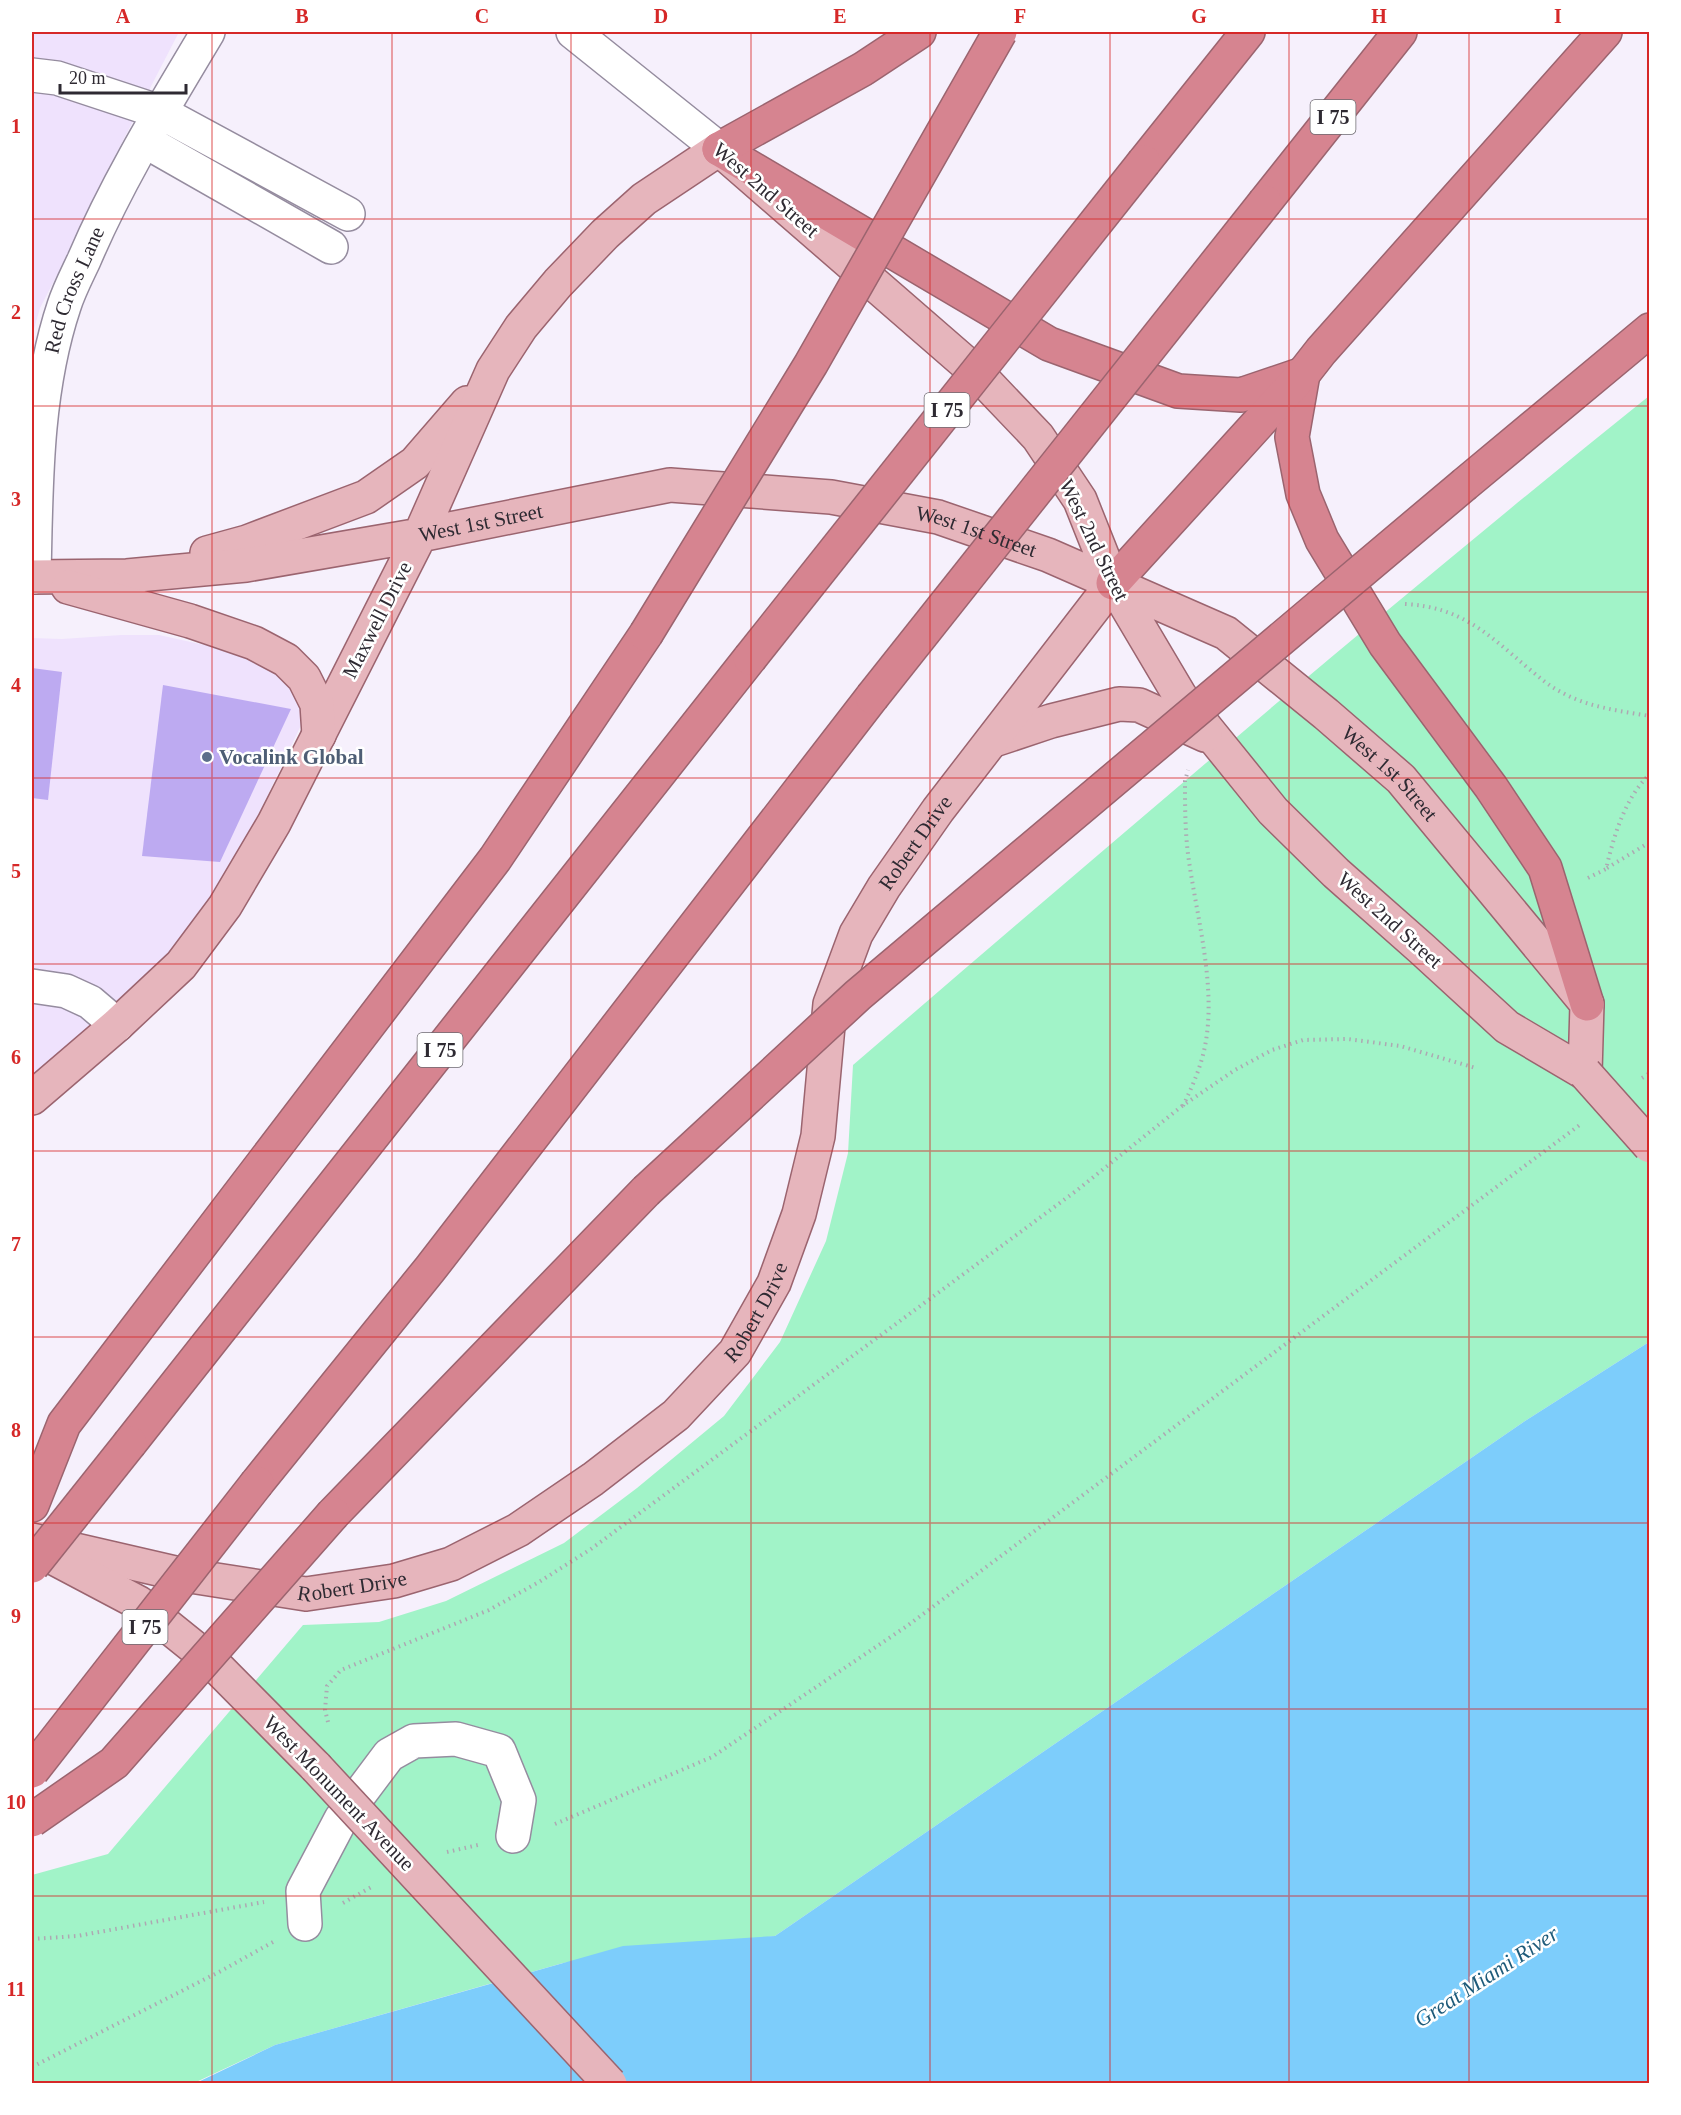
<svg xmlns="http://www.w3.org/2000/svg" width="1681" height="2115" font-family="'Times New Roman',serif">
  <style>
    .built { fill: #efe2fd }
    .green { fill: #a1f3c8 }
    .water { fill: #7dcdfb }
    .building { fill: #bdaaf1 }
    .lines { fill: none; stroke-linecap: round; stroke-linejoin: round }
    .minor-casing { stroke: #958c9f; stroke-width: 36 }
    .major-casing { stroke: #9b646f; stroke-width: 36 }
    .highway-casing { stroke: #9b646f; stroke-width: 36 }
    .path { stroke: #ada8b2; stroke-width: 4; stroke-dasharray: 1.5 4.5; stroke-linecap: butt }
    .minor { stroke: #fff; stroke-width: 33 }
    .major { stroke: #e6b5bc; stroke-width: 33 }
    .highway { stroke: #d68490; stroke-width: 33 }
    .major-bridge-casing { stroke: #9b646f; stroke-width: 36; stroke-linecap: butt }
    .highway-bridge-casing { stroke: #9b646f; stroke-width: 36; stroke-linecap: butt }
    .major-bridge { stroke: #e6b5bc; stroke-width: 33 }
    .highway-bridge { stroke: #d68490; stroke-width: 33 }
    .grid { fill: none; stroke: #d62828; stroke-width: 1.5; stroke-opacity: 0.55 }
    .service-dot { fill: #5c6f8a; stroke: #fff; stroke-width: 2 }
    .labels { text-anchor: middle; stroke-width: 5; stroke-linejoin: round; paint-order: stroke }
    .shield { fill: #fff; stroke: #6d6a70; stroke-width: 1.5 }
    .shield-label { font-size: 20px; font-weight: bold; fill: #2e2a32 }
    .street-label { font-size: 21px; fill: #2e2a32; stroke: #fff }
    .service-label { font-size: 21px; font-weight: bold; fill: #4e5e75; stroke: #fff; text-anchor: start }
    .water-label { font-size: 22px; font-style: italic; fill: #1e5b7a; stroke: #fff }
    .neatline { fill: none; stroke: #d62828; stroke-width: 2 }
    .grid-label { font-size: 20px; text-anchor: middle; font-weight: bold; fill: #d62828 }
  </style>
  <rect width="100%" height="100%" fill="#f6f0fc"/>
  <g class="built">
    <polygon points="32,32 179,32 114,158 68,254 40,308 32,336"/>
    <polygon points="121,635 159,635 245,654 295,685 304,719 261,809 215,897 166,960 117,1005 32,1077 32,638 62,639"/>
  </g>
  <path class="green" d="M1649,396V1342L1525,1421L775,1936L563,1963L275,2045L194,2083L32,2084V1875L108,1854L303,1625L379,1622L446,1601L564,1543L637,1488L724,1416L780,1342L826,1241L848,1153L853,1065C1116,839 1379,613 1649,396Z"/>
  <polygon class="water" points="1649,1342 1649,2083 194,2084 275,2045 623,1946 775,1936 1525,1421"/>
  <g class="building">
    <polygon points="32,668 62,672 48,800 32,798"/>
    <polygon points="163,685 291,709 220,862 142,856"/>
  </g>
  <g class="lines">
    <defs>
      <g id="minor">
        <polyline points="573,32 719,149"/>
        <polyline points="32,75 57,78 160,112 348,214"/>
        <polyline points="145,141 331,247"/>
        <path id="s1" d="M34,577C36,487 35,393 64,306C69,290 77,275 84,260C118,180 164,106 208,32"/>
        <polyline points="32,986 66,991 90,1002 117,1025"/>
        <polyline points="305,1924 303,1891 341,1819 389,1755 414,1741 456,1739 499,1751 519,1800 513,1836"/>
      </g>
      <g id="major">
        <polyline points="207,553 247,542 366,497 415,463 467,403"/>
        <path id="s2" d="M32,577L127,576L246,565L420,535L670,485L831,497L938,517L1048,555L1226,633L1326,714L1401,779L1587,1004L1585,1073L1507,1027L1422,949L1336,873L1273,811L1180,696L1113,583L1080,500L1038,437L978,374L719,149L644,199L605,234L558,283L521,327L493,370L420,535L274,823L225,906L181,965L117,1025L32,1098"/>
        <polyline points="68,587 190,621 254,643 286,660 304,678 317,704 319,735"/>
        <polyline points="994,740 1051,721 1119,704 1139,705 1205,735"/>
        <path id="s3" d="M32,1540L184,1575L306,1594L394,1581L451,1564L518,1530L593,1479L676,1415L735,1352L774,1283L799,1214L818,1136L830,1004L856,934L884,887L938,810L1113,583"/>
        <polyline points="52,1557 139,1603 211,1661 316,1767"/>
      </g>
      <g id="highway">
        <polyline points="719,149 1049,344 1178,391 1241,395 1303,374 1292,437 1303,494 1322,540 1385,644 1491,787 1545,868 1587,1004"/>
        <polyline points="719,149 863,69 919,32"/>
        <polyline points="1144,162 1248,32"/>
        <polyline points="1265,202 1400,32"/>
        <polyline points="1465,484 1650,330"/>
        <polyline points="1113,583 1303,374 1321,351 1605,32"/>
        <polyline points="130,1443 750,658"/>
        <polyline points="257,1483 430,1269 872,697"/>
        <polyline points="32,1505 64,1424 495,859 646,634"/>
        <polyline points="333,1514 646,1191"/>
      </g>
    </defs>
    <use href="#minor" class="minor-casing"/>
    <use href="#major" class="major-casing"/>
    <use href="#highway" class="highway-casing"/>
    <g class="path">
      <path d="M1405,604C1461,607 1488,634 1528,668C1539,677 1549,686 1561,692C1587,707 1620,711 1650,716"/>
      <polyline points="1607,868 1650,842"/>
      <path d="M1588,878L1606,869C1614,836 1624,799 1650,774"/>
      <polyline points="1642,1078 1650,1073"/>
      <path d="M1183,1106C1192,1087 1201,1067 1205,1046C1217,986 1196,915 1188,854C1185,830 1185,805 1185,781L1188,770"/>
      <polyline points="328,1722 325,1710 327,1686 341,1670 489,1610 539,1582 591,1549 1076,1191 1182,1106 1235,1070 1272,1050 1303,1040 1348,1039 1400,1046 1476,1068"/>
      <polyline points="555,1824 712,1757 907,1626 1581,1124"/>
      <polyline points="447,1852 478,1845"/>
      <polyline points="343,1903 373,1886"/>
      <polyline points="32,1939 77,1936 264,1902"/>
      <polyline points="32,2067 221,1971 273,1942"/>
    </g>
    <use href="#minor" class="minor"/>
    <use href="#major" class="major"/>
    <use href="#highway" class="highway"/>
    <defs>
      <g id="major-bridge">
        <polyline points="1585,1073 1650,1146"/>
        <polyline points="316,1767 610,2084"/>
      </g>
      <g id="highway-bridge">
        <polyline points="646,634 811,364 1000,32"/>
        <polyline points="750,658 1144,162"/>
        <polyline points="872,697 1265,202"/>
        <polyline points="646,1191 858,995 1465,484"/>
        <polyline points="32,1566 130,1443"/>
        <polyline points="32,1771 257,1483"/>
        <polyline points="32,1820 114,1763 333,1514"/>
      </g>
    </defs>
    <use href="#major-bridge" class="major-bridge-casing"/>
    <use href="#highway-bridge" class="highway-bridge-casing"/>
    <use href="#major-bridge" class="major-bridge"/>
    <use href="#highway-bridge" class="highway-bridge"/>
  </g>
  <path class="grid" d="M212,32V2084M392,32V2084M571,32V2084M751,32V2084M930,32V2084M1110,32V2084M1289,32V2084M1469,32V2084M32,219H1650M32,406H1650M32,592H1650M32,778H1650M32,964H1650M32,1151H1650M32,1337H1650M32,1523H1650M32,1709H1650M32,1896H1650"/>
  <circle class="service-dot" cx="207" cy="757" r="6"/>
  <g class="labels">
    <g class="shield">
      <rect x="1310.5" y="100" width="45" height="34" rx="4.5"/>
      <rect x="924.5" y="393" width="45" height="34" rx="4.5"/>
      <rect x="417.5" y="1033" width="45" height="34" rx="4.5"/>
      <rect x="122.5" y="1610" width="45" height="34" rx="4.5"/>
    </g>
    <g class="shield-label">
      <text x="1333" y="124">I 75</text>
      <text x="947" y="417">I 75</text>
      <text x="440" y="1057">I 75</text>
      <text x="145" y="1634">I 75</text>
    </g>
    <g class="street-label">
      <text transform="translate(766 190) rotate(41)" y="7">West 2nd Street</text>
      <text dy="7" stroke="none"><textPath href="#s1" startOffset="292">Red Cross Lane</textPath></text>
      <text dy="7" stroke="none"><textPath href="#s2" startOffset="453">West 1st Street</textPath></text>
      <text dy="7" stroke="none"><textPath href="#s2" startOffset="957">West 1st Street</textPath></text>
      <text transform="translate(1094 540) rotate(64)" y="7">West 2nd Street</text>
      <text transform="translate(377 620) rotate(-63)" y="7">Maxwell Drive</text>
      <text dy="7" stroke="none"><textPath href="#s2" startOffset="1443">West 1st Street</textPath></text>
      <text dy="7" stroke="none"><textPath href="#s3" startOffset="1334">Robert Drive</textPath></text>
      <text transform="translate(1390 920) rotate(42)" y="7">West 2nd Street</text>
      <text dy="7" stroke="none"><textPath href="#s3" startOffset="830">Robert Drive</textPath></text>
      <text dy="7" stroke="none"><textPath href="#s3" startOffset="326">Robert Drive</textPath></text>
      <text transform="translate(339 1793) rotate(46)" y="7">West Monument Avenue</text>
    </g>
    <g class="service-label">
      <text x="219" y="764">Vocalink Global</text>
    </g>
    <g class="water-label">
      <text transform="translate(1486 1976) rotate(-33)" y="8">Great Miami River</text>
    </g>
  </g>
  <rect width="1681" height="2115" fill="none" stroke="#ffffff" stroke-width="66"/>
  <path d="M60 84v9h126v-9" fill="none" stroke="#2e2a32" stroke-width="3"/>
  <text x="69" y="84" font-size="18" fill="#2e2a32" stroke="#ffffff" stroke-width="4.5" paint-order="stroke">20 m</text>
  <rect x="33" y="33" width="1615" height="2049" class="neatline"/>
  <g class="grid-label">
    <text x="123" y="23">A</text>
    <text x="302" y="23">B</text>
    <text x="482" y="23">C</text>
    <text x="661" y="23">D</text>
    <text x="840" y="23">E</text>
    <text x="1020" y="23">F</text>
    <text x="1199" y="23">G</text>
    <text x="1379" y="23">H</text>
    <text x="1558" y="23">I</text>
    <text x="16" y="133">1</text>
    <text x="16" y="319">2</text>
    <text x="16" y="506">3</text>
    <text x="16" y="692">4</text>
    <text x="16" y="878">5</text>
    <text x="16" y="1064">6</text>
    <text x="16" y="1251">7</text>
    <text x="16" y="1437">8</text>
    <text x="16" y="1623">9</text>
    <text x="16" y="1809">10</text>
    <text x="16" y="1996">11</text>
  </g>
</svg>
